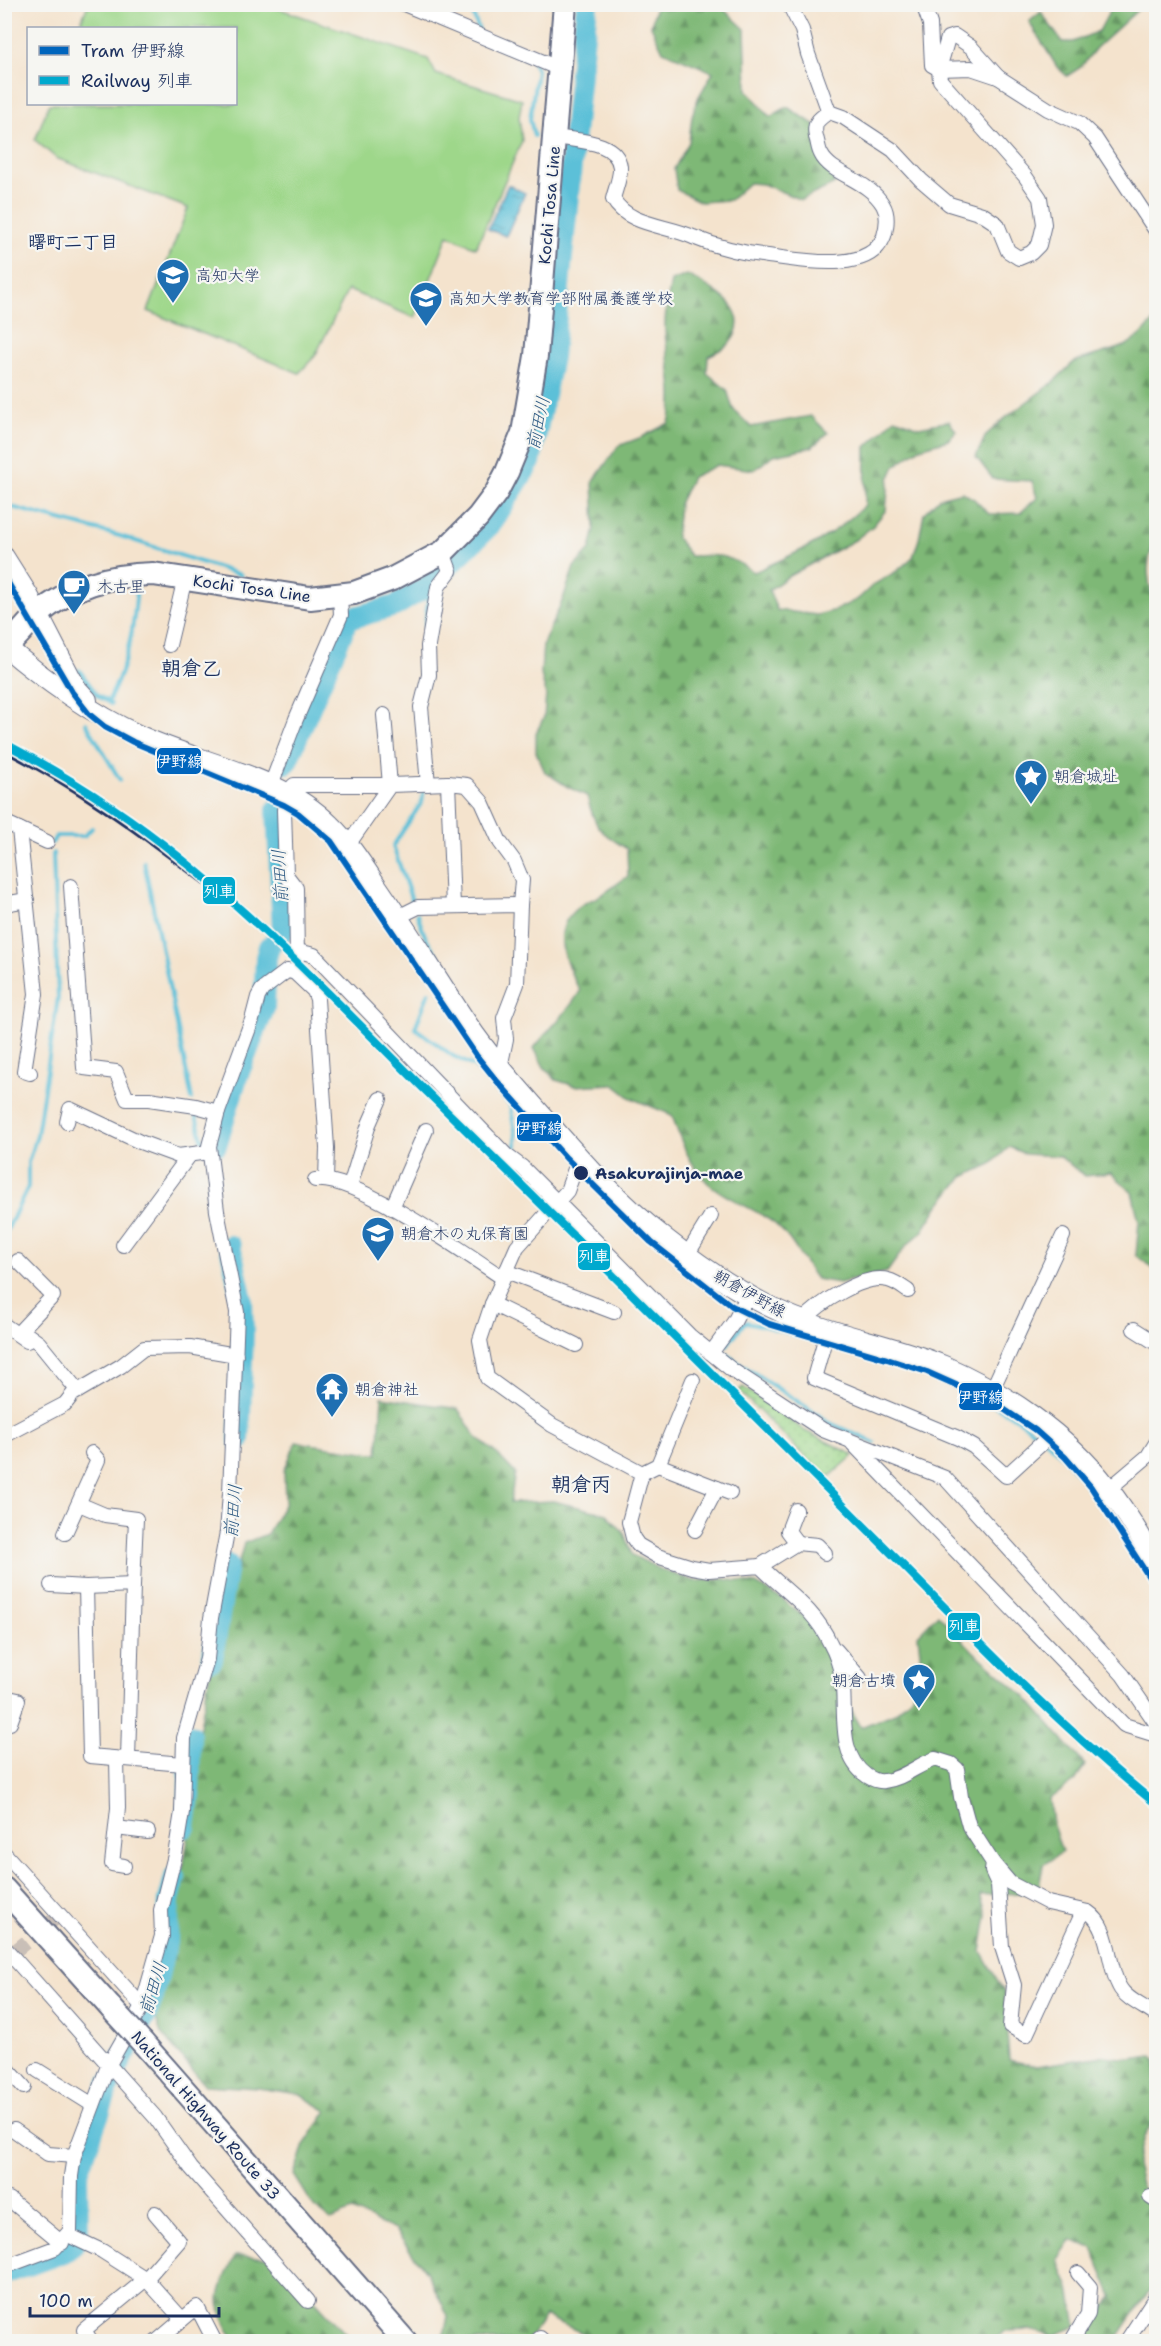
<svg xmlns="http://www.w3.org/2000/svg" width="1161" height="2346" font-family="'Shantell Sans','Klee One',sans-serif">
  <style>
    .forest { fill: url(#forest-firs); stroke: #4c746a; stroke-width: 1.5 }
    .park { fill: url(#park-dots); stroke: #5c8374; stroke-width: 1.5 }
    .pitch { fill: #9ed78a; stroke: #5c8374; stroke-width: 1.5 }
    .water { fill: url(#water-ripples); stroke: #3b789b; stroke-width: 1.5 }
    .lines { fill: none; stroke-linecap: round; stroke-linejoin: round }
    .stream { stroke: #5bc0d8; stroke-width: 4 }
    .river { stroke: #5bc0d8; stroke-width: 22 }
    .minor-tunnel { stroke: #c9bfb7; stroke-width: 14; stroke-dasharray: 14 7; stroke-linecap: butt }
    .minor-casing { stroke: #676e85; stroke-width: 16 }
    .secondary-casing { stroke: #676e85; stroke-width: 22 }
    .primary-casing { stroke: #676e85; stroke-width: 26 }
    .trunk-casing { stroke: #676e85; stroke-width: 26 }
    .minor { stroke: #fff; stroke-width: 14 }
    .secondary { stroke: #fff; stroke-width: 20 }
    .primary { stroke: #fff; stroke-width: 22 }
    .trunk { stroke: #fff; stroke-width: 22 }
    .rail { stroke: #1b2f5e; stroke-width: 4 }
    .trunk-bridge-casing { stroke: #676e85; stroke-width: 26; stroke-linecap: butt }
    .trunk-bridge { stroke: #fff; stroke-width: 22 }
    .rail-1-casing { stroke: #f6f6f2; stroke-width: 12 }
    .rail-1 { stroke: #00a9ce; stroke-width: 8 }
    .tram-1-casing { stroke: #f6f6f2; stroke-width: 10 }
    .tram-1 { stroke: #0065bd; stroke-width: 6 }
    .stop-dot { fill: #1b2f5e; stroke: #f6f6f2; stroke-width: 2 }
    .labels { text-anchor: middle; stroke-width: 4.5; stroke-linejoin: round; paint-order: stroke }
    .street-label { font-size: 16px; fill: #1b2f5e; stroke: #f6f6f2 }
    .poi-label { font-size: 16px; fill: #1b2f5e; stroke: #f6f6f2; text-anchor: start }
    .stop-label { font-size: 16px; font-weight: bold; fill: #1b2f5e; stroke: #f6f6f2; text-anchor: start }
    .neighbourhood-label { font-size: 18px; font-weight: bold; fill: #1b2f5e; stroke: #f6f6f2 }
    .water-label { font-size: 18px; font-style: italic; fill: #2e5a83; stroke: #f6f6f2 }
    .quarter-label { font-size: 20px; font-weight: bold; fill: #1b2f5e; stroke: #f6f6f2 }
    .line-badge { stroke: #f6f6f2; stroke-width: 2 }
    .badge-label { font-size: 16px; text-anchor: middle; font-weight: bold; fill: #fff }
  </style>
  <defs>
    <pattern id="forest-firs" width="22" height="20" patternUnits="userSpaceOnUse" patternTransform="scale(1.5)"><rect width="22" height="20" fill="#7eb876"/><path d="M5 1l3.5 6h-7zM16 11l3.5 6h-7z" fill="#669664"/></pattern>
    <pattern id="park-dots" width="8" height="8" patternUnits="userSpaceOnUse" patternTransform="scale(1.5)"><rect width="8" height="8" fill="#9ed78a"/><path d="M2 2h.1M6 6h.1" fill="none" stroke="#88b97a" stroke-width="1.8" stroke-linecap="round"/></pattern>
    <pattern id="water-ripples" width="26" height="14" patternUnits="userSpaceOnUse" patternTransform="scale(1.5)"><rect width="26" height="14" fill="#5bc0d8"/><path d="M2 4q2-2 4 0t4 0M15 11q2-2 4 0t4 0" fill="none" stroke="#4a9cb2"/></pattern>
  </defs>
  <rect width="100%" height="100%" fill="#f6f6f2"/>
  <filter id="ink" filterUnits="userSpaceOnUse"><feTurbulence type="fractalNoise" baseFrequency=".0167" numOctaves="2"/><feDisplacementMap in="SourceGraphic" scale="12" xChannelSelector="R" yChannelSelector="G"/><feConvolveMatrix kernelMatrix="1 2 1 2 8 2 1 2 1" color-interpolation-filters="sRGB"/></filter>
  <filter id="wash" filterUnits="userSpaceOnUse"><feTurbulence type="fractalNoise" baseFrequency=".008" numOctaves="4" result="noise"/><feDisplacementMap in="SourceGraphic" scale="24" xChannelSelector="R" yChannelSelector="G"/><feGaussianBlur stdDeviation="1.35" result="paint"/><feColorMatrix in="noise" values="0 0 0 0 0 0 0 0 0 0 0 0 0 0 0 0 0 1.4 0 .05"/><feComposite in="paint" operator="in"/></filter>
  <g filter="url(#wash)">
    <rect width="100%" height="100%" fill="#f4e3cd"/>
    <g class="forest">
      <polygon points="656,5 719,5 745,29 747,90 770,117 787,107 815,125 818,152 835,184 801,200 763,184 749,183 730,200 701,202 677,190 674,169 689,142 692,116 698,98 713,72 663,51 651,26"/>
      <polygon points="1113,5 1143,5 1096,48 1081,67 1067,76 1057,67 1029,22 1041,12 1062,42 1073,42 1099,31"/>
      <path d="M687,275C712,288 757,310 729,344C724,349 714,353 708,356L707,373L727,390L733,409L751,427L811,416L828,433L812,447L774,455L754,470L717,465L692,477L679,504L676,537L690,556C721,554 728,555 754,572C799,552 829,540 865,505L866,447L895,418L919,427L949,421L956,431L948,440L920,448L895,466L889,479L886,510L873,526L855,540L789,576L769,590L777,610L817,615L836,610L858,599L873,585L897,571L913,557L919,539L924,513L939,498L962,492L974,499L989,514L1020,513L1037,498L1032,481L993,479L976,457L986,435L1004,419L1052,383L1074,362L1125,346L1141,335L1156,319V540C1145,560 1147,578 1153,599L1156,601V1271L1136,1255L1139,1221L1132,1192L1111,1173L1085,1176L1059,1156L1025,1154L1009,1147L991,1164L963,1177L939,1205L922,1232L906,1246L887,1272L839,1283L816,1279C802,1261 793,1239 775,1224C755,1208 727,1200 708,1183C689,1165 680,1139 672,1115L631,1098L613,1084L575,1086L556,1080L544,1067L534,1048C549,1028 568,1013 580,991C566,965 549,932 576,909C582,903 593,900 601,895C610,890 619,882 628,876L627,849C599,831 595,829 587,796L568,787L545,772L536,752V733L544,717L546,695L541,674L543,644L563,599L574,567L590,550L595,528L593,482L618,446L642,437L669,423C677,391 667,364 665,331C664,314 668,297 671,281Z"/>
      <polygon points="382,1397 458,1409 476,1437 497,1454 515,1473 510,1503 553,1501 607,1514 624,1533 632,1555 662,1570 694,1581 725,1579 756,1584 782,1599 812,1624 825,1650 843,1696 861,1727 895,1713 912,1696 921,1663 918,1635 938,1614 973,1651 1026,1697 1085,1765 1075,1781 1050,1799 1053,1825 1062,1852 1043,1865 1038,1892 980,1895 987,1915 981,1951 1004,1992 1009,2060 1036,2066 1104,2056 1131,2059 1153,2056 1156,2061 1156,2117 1144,2137 1136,2165 1143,2192 1156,2219 1156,2281 1116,2340 1084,2341 1112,2296 1092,2248 1071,2240 1058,2259 1070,2288 1077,2326 1052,2336 1030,2330 1005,2331 995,2342 584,2342 582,2333 545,2316 527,2341 443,2341 448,2316 427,2273 395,2230 352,2211 331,2220 314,2207 294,2175 304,2145 327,2111 299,2094 258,2088 205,2085 161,2033 155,2017 162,1991 170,1938 171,1904 181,1880 195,1798 193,1765 207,1687 217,1642 244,1543 267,1534 285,1503 284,1471 296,1442 378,1454"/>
      <path d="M235,2256L276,2258L352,2341H235C211,2302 217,2295 235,2256Z"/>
    </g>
    <polygon class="park" points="743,1387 805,1431 854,1455 827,1479 739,1391"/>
    <polygon class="pitch" points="88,5 268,5 428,59 436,74 522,100 519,117 522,141 476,248 448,235 415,318 348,290 315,356 299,373 148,311 188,208 56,158 35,140 49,104 236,104 236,28 78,28"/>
    <polygon class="water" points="508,185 525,193 506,236 488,229"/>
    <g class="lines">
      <g class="stream">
        <polyline points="388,4 404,11"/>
        <polyline points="469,4 479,30"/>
        <polyline points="533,63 537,70 530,119 534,136"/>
        <polyline points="4,505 120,536 241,575"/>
        <polyline points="425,625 430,584"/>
        <polyline points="79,670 97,695 111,704"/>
        <path d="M108,702C128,663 135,625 137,582"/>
        <polyline points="86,723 120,780"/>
        <polyline points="52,843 56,836 84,836 92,828"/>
        <polyline points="144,862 192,1099"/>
        <polyline points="412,901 393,846 422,802 424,788"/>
        <polyline points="417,914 425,936 440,960 439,964"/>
        <polyline points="429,992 415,1028 453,1056 475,1067 510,1105 516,1136 516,1157"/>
        <polyline points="195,1112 203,1143"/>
        <polyline points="4,1236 28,1187 28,1162 37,1135 58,998 53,853"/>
        <path d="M727,1345L744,1323L747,1322C774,1328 800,1336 826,1344C904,1365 987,1390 1049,1443C1071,1463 1087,1486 1104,1510"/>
        <polyline points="719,1350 832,1424 875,1443"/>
      </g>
      <g class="river">
        <polyline points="286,763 348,619 395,606 430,584 491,524 530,462 552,357 587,4"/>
        <polyline points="276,939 283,932 277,810"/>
        <polyline points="216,1145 237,1077 264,1008 266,958 269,947"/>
        <polyline points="230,1246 242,1300 243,1334 239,1440"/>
        <polyline points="212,1660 227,1565"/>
        <polyline points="185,1827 189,1795 190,1735"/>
        <polyline points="117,2068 146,2015 153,1997 167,1938 169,1900 175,1877"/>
        <polyline points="4,2274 64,2252 72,2246 78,2236 77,2175 110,2082"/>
      </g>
    </g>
  </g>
  <g filter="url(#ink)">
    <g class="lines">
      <polyline class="minor-tunnel" points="15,1951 56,1918"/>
      <defs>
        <g id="minor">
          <polyline points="404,4 560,69"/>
          <polyline points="789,4 802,30 808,54 829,112"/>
          <polyline points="923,4 930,24 932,65 939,69 971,68 998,77 1048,109 1079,123 1095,138 1156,231"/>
          <path d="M556,137C576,141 617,140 620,167C621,176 615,190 613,199C628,226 668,225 693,237C717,247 741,253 768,256C800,260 870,275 884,236C887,226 889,215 883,205C868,179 831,175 821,154C818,149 818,142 816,137C813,123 818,119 829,112L843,117L893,150L921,180L949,204L982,214L997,224L1008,251L1019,258L1031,253L1039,245L1044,224L1040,198L1025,176L940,80L939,69L948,38L955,36L971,47L998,77"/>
          <polyline points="169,645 185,578"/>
          <polyline points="448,783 453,906"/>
          <polyline points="428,784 421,707 429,675 428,646 438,587 450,571 443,552"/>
          <polyline points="271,785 296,719 341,615 340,595"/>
          <polyline points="4,822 47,842"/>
          <polyline points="19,829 36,994 24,1071 30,1073"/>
          <polyline points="348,845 390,785 448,783 467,785 482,802 500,842 514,861 522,880 520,905"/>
          <polyline points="71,886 84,1068 116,1072 127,1099 149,1099 196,1106 218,1112"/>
          <polyline points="4,904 27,900"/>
          <polyline points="398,917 418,907 520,905 517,984 504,1018 506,1039 500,1068"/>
          <polyline points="298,951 314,955 507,1156 522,1167 558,1203 690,1336 732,1370 823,1430 945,1478 1123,1675 1156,1723"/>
          <polyline points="297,958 296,888 286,875 284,810 286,794 294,785 390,785 384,715"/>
          <polyline points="294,972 314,991 317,999 327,1148 326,1179"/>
          <polyline points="67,1122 70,1109 140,1142 178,1156 209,1152"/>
          <path d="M579,1158L567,1191L517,1247L492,1304L480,1340L487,1378L552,1425L642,1473L629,1522L633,1538L638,1545L657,1556L692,1567L709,1570L760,1566C786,1592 814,1608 830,1643C835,1652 840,1667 842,1677C847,1709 836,1755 867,1776C872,1779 878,1782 884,1781C903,1779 917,1765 935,1759L951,1764L957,1769L961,1797L969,1826L993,1863L1010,1883L1048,1903L1088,1912C1111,1927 1107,1964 1119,1986C1125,1999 1145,2007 1156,2015"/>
          <path d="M315,1180C356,1175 465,1253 503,1278"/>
          <polyline points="350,1186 369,1124 380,1099"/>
          <polyline points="392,1208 426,1130"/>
          <polyline points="123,1245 189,1156"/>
          <polyline points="687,1255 711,1216"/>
          <polyline points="18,1261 53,1296 21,1330 39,1343 78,1391"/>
          <polyline points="506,1271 614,1312"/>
          <polyline points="492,1304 576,1345"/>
          <path d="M803,1321C818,1304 864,1273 888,1280C896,1282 902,1287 908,1291"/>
          <polyline points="4,1325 27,1341"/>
          <polyline points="828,1329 814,1378 958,1438 974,1447 1006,1476 1054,1432"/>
          <polyline points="1134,1329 1156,1343"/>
          <polyline points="711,1353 734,1322 748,1295"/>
          <polyline points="992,1390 1063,1236"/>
          <polyline points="4,1436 65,1404 73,1394 121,1366 144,1348 190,1347 236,1355"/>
          <polyline points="853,1444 1124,1725 1156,1735"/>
          <polyline points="658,1465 730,1493"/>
          <polyline points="642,1473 658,1465 693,1380"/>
          <polyline points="1109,1489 1148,1456 1156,1443"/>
          <polyline points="79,1504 105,1515 136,1519 133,1585"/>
          <polyline points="796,1510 788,1531 797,1543"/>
          <polyline points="695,1530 717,1488"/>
          <polyline points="65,1533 98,1460 92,1453"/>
          <polyline points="760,1566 797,1543 817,1545 825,1553"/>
          <polyline points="51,1585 86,1587"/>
          <polyline points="836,1650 860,1678"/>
          <polyline points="4,1697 18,1700 10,1723"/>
          <polyline points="117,1759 118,1808 112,1864 124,1866"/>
          <polyline points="128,1759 133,1585 86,1587 90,1756 183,1764"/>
          <polyline points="116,1828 148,1832"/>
          <polyline points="4,1853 142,2006"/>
          <polyline points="993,1863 992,1871 998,1884 1002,1947 1014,1985 1010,2026 1026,2035 1083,1912"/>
          <polyline points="4,1947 155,2117 191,2168 308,2301"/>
          <polyline points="4,2065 24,2087"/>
          <polyline points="37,2070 93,2105"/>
          <polyline points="14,2130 48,2154 74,2156"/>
          <polyline points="1150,2197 1156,2201"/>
          <polyline points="9,2199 62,2243"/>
          <polyline points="68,2235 102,2251 146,2279 182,2319"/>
          <polyline points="4,2267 55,2248 70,2231 71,2176 74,2156 108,2066 142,2006 162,1936 161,1910 175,1855 182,1812 184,1738 207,1659 211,1618 227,1532 230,1493 237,1312 217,1211 209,1146 218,1112 252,1020 258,997 262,990 287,971 294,972"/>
          <polyline points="91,2341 84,2330 146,2279 179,2241 155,2213"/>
          <polyline points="156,2342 197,2307 215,2342"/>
          <polyline points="536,2342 540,2338 542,2342"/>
          <polyline points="1071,2342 1088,2314 1090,2287 1078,2273"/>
          <polyline points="1126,2342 1156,2296"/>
        </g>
        <g id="secondary">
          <polyline points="4,557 28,595 76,688 87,700"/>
          <path d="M6,647C43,679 94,715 138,735C200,764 281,775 330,825C348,842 362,864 376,885C408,931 437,979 468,1025C491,1059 518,1088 545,1119C582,1161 619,1203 663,1237C706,1271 755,1304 806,1322C851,1339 900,1347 944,1366C1006,1393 1066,1434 1107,1487C1126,1511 1142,1538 1156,1564"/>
        </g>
        <path id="primary" d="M4,646C16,641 26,624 37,615C73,585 108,575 153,574L310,598L354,593L392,579L443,552L478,517L496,493L507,472L523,433L536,356L565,4"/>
        <g id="trunk">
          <polyline points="4,1889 111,2008"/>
          <polyline points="143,2043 406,2342"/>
        </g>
      </defs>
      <use href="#minor" class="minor-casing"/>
      <use href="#secondary" class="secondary-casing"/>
      <use href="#primary" class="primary-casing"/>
      <use href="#trunk" class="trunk-casing"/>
      <use href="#minor" class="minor"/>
      <use href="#secondary" class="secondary"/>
      <use href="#primary" class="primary"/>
      <use href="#trunk" class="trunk"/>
      <path class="rail" d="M4,751C85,791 158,848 230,903"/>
      <defs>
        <polyline id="trunk-bridge" points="111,2008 143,2043"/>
      </defs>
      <use href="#trunk-bridge" class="trunk-bridge-casing"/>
      <use href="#trunk-bridge" class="trunk-bridge"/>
      <defs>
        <path id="rail-1" d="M4,743C42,763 78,784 113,808C230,887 328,994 428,1093C575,1237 720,1381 865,1527C960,1622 1051,1719 1156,1804"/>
      </defs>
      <use href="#rail-1" class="rail-1-casing"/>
      <use href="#rail-1" class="rail-1"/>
      <defs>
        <polyline id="tram-1" points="4,576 72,692 89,714 105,727 133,742 284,805 298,813 331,841 476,1055 496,1080 566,1158 651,1242 732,1306 769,1324 887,1359 927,1372 965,1389 1002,1408 1035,1430 1065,1457 1091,1487 1156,1588"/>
      </defs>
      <use href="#tram-1" class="tram-1-casing"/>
      <use href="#tram-1" class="tram-1"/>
    </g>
  </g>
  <defs>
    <symbol id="university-pin" viewBox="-11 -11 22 30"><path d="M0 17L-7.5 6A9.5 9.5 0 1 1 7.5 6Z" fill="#1f6fb2" stroke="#f6f6f2"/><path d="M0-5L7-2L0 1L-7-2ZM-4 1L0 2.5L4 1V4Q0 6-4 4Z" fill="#fff"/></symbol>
    <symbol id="school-pin" viewBox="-11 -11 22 30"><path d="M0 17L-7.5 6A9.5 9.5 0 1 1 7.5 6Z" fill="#1f6fb2" stroke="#f6f6f2"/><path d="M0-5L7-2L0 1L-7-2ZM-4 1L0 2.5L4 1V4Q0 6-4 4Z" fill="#fff"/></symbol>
    <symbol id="cafe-pin" viewBox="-11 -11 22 30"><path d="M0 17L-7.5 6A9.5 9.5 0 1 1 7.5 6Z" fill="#1f6fb2" stroke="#f6f6f2"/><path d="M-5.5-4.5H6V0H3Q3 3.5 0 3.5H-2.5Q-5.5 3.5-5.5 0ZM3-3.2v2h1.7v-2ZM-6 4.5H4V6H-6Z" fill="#fff"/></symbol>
    <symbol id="sight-pin" viewBox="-11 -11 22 30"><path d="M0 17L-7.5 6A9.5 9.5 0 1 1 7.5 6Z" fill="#1f6fb2" stroke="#f6f6f2"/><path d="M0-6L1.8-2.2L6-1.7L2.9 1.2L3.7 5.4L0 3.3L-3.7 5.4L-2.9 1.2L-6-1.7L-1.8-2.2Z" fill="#fff"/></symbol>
    <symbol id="temple-pin" viewBox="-11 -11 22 30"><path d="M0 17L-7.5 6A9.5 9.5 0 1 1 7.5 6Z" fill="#1f6fb2" stroke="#f6f6f2"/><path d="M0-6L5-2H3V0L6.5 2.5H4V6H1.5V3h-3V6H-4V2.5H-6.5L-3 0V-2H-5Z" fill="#fff"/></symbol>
  </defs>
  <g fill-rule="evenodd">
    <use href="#university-pin" x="154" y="256" width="38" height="52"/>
    <use href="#school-pin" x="407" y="279" width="38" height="52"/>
    <use href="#cafe-pin" x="55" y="567" width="38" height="52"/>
    <use href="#sight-pin" x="1012" y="757" width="38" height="52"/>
    <use href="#school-pin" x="359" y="1214" width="38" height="52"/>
    <use href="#temple-pin" x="313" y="1370" width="38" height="52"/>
    <use href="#sight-pin" x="900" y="1661" width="38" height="52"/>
  </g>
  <circle class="stop-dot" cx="581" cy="1173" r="8"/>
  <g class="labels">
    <g class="street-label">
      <text transform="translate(549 205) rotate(-85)" y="6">Kochi Tosa Line</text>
      <text transform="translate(252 588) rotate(8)" y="6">Kochi Tosa Line</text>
      <text transform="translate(750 1293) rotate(29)" y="6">朝倉伊野線</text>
      <text transform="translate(206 2115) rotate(49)" y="6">National Highway Route 33</text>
    </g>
    <g class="poi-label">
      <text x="196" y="281">高知大学</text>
      <text x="449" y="304">高知大学教育学部附属養護学校</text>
      <text x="97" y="592">木古里</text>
      <text x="1054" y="782">朝倉城址</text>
      <text x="401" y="1239">朝倉木の丸保育園</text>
      <text x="355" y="1395">朝倉神社</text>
      <text x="896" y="1686" text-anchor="end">朝倉古墳</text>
    </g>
    <g class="stop-label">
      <text x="595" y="1179">Asakurajinja-mae</text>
    </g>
    <g class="neighbourhood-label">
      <text x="73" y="248">曙町二丁目</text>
    </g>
    <g class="water-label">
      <text transform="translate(538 423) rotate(-78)" y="6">前田川</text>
      <text transform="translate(280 876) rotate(-93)" y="6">前田川</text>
      <text transform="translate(233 1511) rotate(-85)" y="6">前田川</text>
      <text transform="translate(153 1988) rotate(-73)" y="6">前田川</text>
    </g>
    <g class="quarter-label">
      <text x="191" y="675">朝倉乙</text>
      <text x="581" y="1491">朝倉丙</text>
    </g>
  </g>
  <g class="line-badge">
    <rect x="156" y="747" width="46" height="28" rx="6" fill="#0065bd"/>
    <rect x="202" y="876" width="34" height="29" rx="6" fill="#00a9ce"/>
    <rect x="516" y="1113" width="46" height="29" rx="6" fill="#0065bd"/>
    <rect x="577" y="1242" width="34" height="29" rx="6" fill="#00a9ce"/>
    <rect x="958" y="1382" width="45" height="29" rx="6" fill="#0065bd"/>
    <rect x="947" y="1612" width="34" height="29" rx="6" fill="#00a9ce"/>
  </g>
  <g class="badge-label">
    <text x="179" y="767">伊野線</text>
    <text x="219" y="897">列車</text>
    <text x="539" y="1134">伊野線</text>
    <text x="594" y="1262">列車</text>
    <text x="980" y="1403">伊野線</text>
    <text x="964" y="1632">列車</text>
  </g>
  <rect width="1161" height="2346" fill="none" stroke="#f6f6f2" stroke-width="24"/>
  <rect x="27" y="27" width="210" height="78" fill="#f6f6f2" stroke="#9ea6b7" stroke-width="1.5"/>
  <rect x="39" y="46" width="30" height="9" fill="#0065bd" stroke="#9ea6b7" stroke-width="1.5"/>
  <text x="81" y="57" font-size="18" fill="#1b2f5e">Tram 伊野線</text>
  <rect x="39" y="76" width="30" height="9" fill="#00a9ce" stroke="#9ea6b7" stroke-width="1.5"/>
  <text x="81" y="87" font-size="18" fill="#1b2f5e">Railway 列車</text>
  <path d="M30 2307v9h189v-9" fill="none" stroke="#1b2f5e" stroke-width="3"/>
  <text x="39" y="2307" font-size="18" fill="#1b2f5e" stroke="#f6f6f2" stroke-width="4.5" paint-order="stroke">100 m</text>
</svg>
